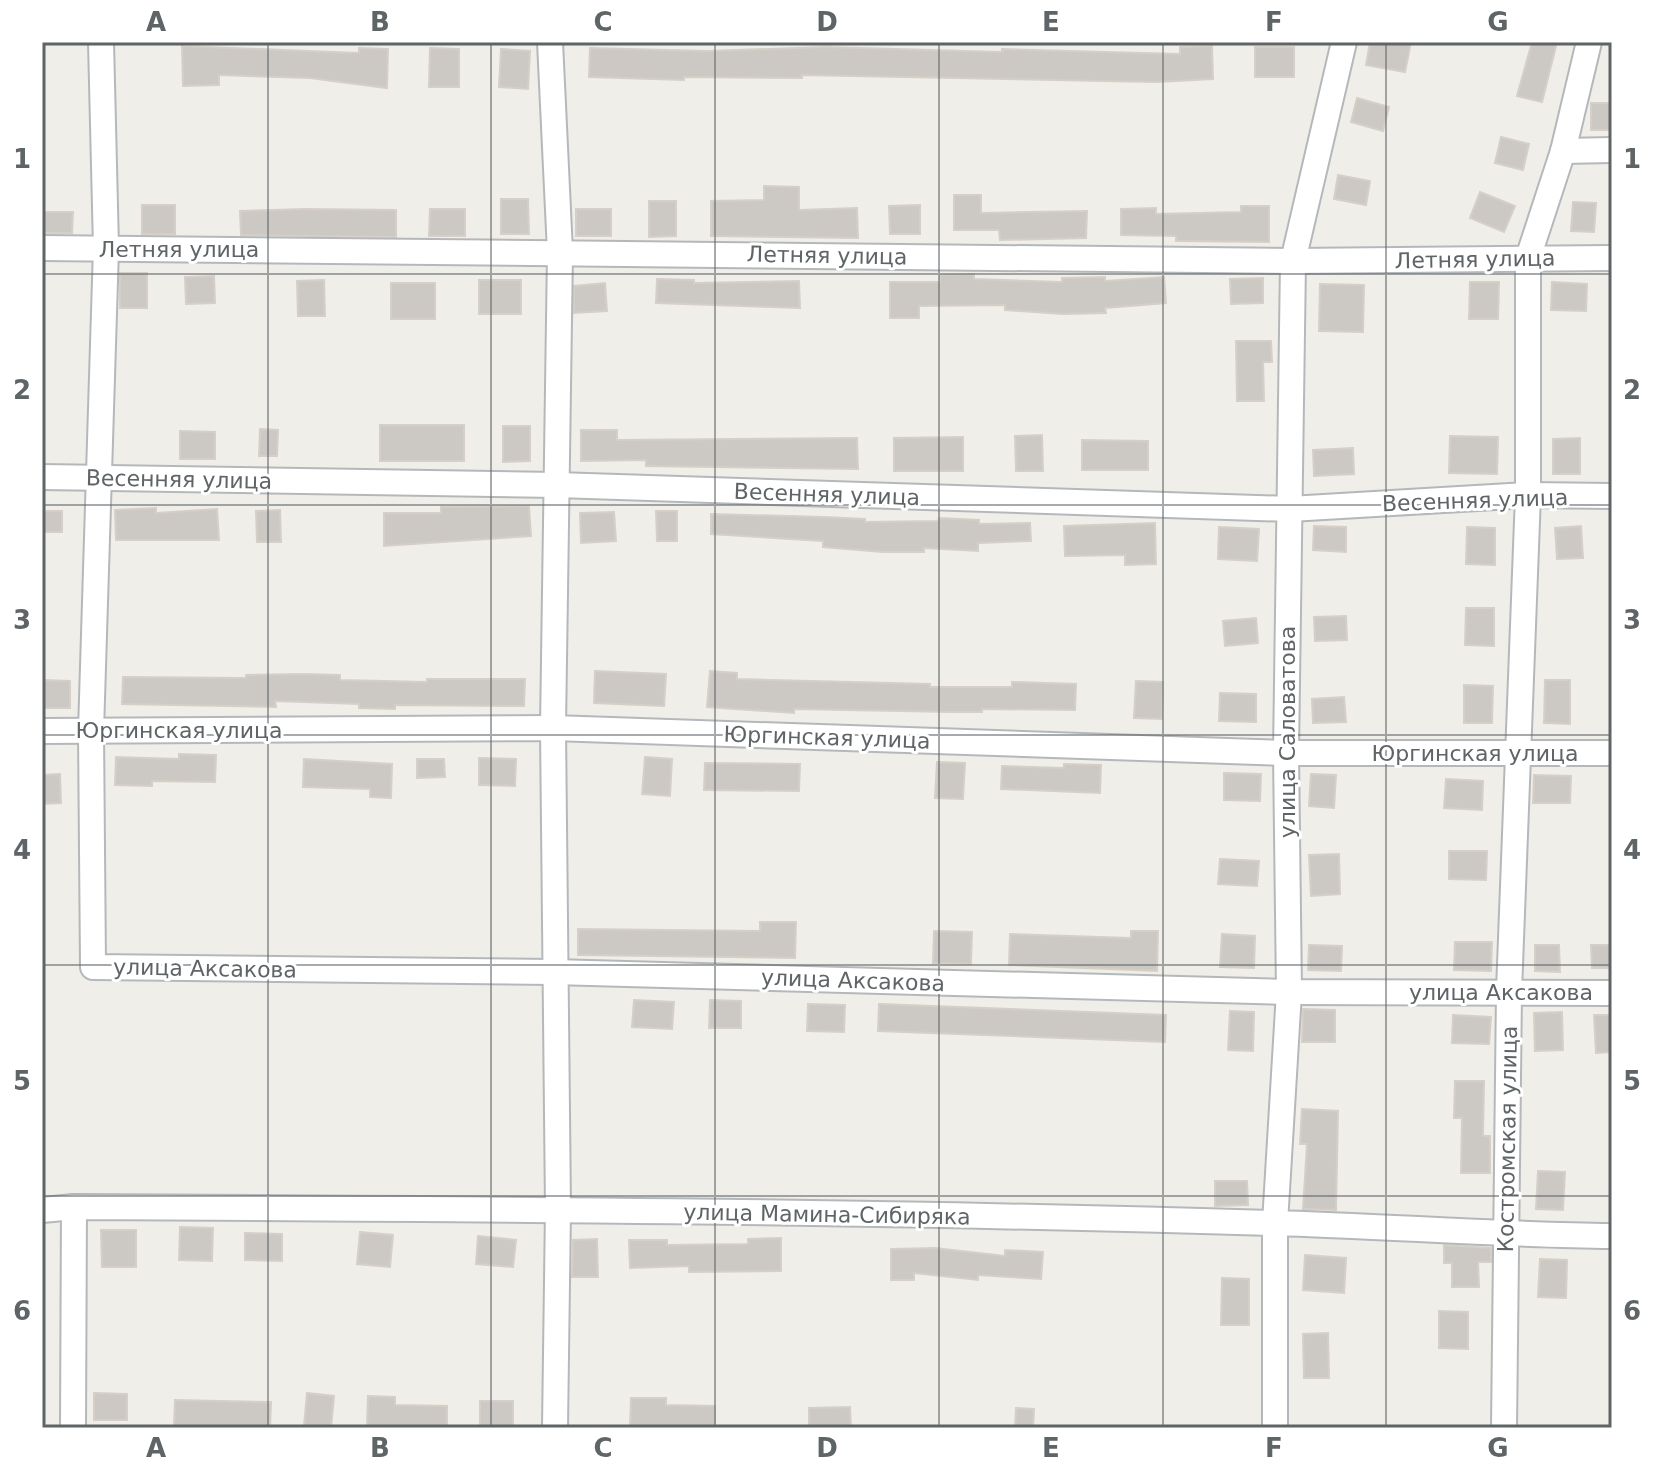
<svg xmlns="http://www.w3.org/2000/svg" width="1654" height="1470" font-family="'DejaVu Sans',sans-serif">
  <style>
    .building { fill: #ccc9c4; stroke: #d5cfc7; stroke-width: 2 }
    .lines { fill: none; stroke-linecap: round; stroke-linejoin: round }
    .street-casing { stroke: #b5b8bb; stroke-width: 28 }
    .street { stroke: #fff; stroke-width: 24 }
    .grid { fill: none; stroke: #5f6467; stroke-width: 2; stroke-opacity: 0.55 }
    .labels { text-anchor: middle; stroke-width: 6; stroke-linejoin: round; paint-order: stroke }
    .street-label { font-size: 22px; fill: #5f6467; stroke: #fff }
    .neatline { fill: none; stroke: #5f6467; stroke-width: 3 }
    .grid-label { font-size: 26px; text-anchor: middle; font-weight: bold; fill: #5f6467 }
  </style>
  <rect width="100%" height="100%" fill="#f0eee8"/>
  <g class="building">
    <polygon points="1370,42 1411,42 1405,72 1366,65"/>
    <polygon points="1532,42 1557,42 1542,102 1517,96"/>
    <polygon points="182,46 359,53 359,48 388,49 387,88 310,78 219,75 219,85 183,86"/>
    <polygon points="1212,46 1213,79 1156,82 802,75 802,78 684,77 684,80 589,77 590,48 708,51 825,47 1002,52 1002,49 1180,54 1180,47"/>
    <rect x="1255" y="47" width="39" height="30"/>
    <polygon points="430,48 459,49 459,87 429,87"/>
    <polygon points="501,49 530,51 528,89 499,87"/>
    <polygon points="1357,98 1389,107 1383,131 1351,122"/>
    <rect x="1591" y="103" width="21" height="27"/>
    <polygon points="1501,137 1529,144 1523,170 1495,163"/>
    <polygon points="1338,175 1370,181 1366,205 1334,199"/>
    <polygon points="764,186 799,187 799,210 857,208 858,238 711,236 711,201 764,200"/>
    <polygon points="1480,192 1515,206 1504,232 1470,218"/>
    <polygon points="954,195 981,195 981,213 1087,211 1086,238 1000,240 999,230 954,230"/>
    <polygon points="501,199 528,199 529,234 501,234"/>
    <polygon points="649,201 676,201 676,236 649,237"/>
    <polygon points="1573,202 1596,203 1594,232 1571,231"/>
    <rect x="142" y="205" width="33" height="29"/>
    <polygon points="920,205 920,234 890,234 889,206"/>
    <polygon points="1241,206 1269,206 1269,242 1176,241 1176,236 1121,235 1121,209 1156,208 1156,214 1241,212"/>
    <polygon points="306,209 396,210 396,237 241,235 240,211"/>
    <polygon points="430,209 465,209 465,236 429,236"/>
    <rect x="576" y="209" width="35" height="27"/>
    <polygon points="42,212 73,212 72,233 42,233"/>
    <rect x="120" y="273" width="27" height="35"/>
    <polygon points="974,274 974,279 1062,282 1062,278 1105,277 1105,281 1164,277 1166,303 1105,308 1106,313 1063,314 1005,310 1005,305 919,306 919,318 890,318 890,282 940,282 940,275"/>
    <polygon points="214,276 215,303 186,304 185,277"/>
    <polygon points="1263,278 1263,303 1231,304 1230,279"/>
    <polygon points="657,279 694,280 694,283 799,281 800,308 656,303"/>
    <polygon points="324,280 325,316 298,316 297,281"/>
    <rect x="479" y="280" width="42" height="34"/>
    <polygon points="1470,282 1499,282 1498,319 1469,319"/>
    <polygon points="1552,282 1587,284 1586,311 1551,310"/>
    <rect x="391" y="283" width="44" height="36"/>
    <polygon points="605,283 607,311 574,313 574,286"/>
    <polygon points="1320,284 1364,285 1363,332 1319,331"/>
    <polygon points="1236,341 1271,341 1272,362 1263,362 1264,401 1237,401"/>
    <rect x="380" y="425" width="84" height="36"/>
    <polygon points="503,426 530,426 530,461 503,462"/>
    <polygon points="260,429 278,430 277,456 259,456"/>
    <polygon points="581,430 617,430 617,440 857,438 858,469 646,466 646,460 581,461"/>
    <polygon points="180,431 215,432 215,459 180,459"/>
    <polygon points="1042,435 1043,471 1016,471 1015,436"/>
    <polygon points="1450,436 1498,437 1497,474 1449,473"/>
    <polygon points="963,437 963,471 894,471 894,438"/>
    <polygon points="1580,438 1580,474 1553,474 1553,439"/>
    <polygon points="1082,440 1148,441 1148,470 1082,470"/>
    <polygon points="1353,448 1354,474 1314,476 1313,450"/>
    <polygon points="529,506 531,536 384,546 384,513 441,513 441,507"/>
    <polygon points="156,508 156,513 217,509 219,540 116,540 115,510"/>
    <polygon points="280,510 281,542 257,542 256,511"/>
    <rect x="42" y="511" width="20" height="21"/>
    <polygon points="656,511 677,511 677,541 657,541"/>
    <polygon points="614,512 616,541 581,543 580,513"/>
    <polygon points="711,514 824,517 865,519 865,522 938,521 939,518 979,520 979,524 1030,523 1031,541 978,543 978,551 924,548 924,552 883,552 823,547 823,541 711,534"/>
    <polygon points="1155,523 1156,564 1125,565 1125,555 1065,556 1064,526"/>
    <polygon points="1314,526 1346,527 1346,552 1313,550"/>
    <polygon points="1581,526 1583,558 1557,559 1555,528"/>
    <polygon points="1219,527 1259,529 1257,561 1218,559"/>
    <polygon points="1467,527 1495,528 1495,565 1466,564"/>
    <polygon points="1466,608 1494,608 1494,646 1465,645"/>
    <polygon points="1346,616 1347,640 1315,641 1314,617"/>
    <polygon points="1256,618 1258,643 1225,646 1223,621"/>
    <polygon points="595,671 666,674 664,706 594,703"/>
    <polygon points="710,671 737,673 737,679 930,684 930,687 1012,687 1012,682 1076,684 1075,710 982,709 982,712 951,712 794,709 794,713 707,707"/>
    <polygon points="304,674 340,675 340,680 427,682 427,679 525,679 524,706 395,705 395,709 359,708 359,704 275,701 276,707 122,704 123,677 246,678 246,675"/>
    <polygon points="42,680 70,681 70,708 42,708"/>
    <polygon points="1545,680 1570,680 1570,724 1544,723"/>
    <polygon points="1136,681 1163,682 1162,719 1134,718"/>
    <polygon points="1464,685 1493,686 1492,723 1464,723"/>
    <polygon points="1220,693 1256,694 1256,722 1219,721"/>
    <polygon points="1344,697 1346,722 1313,723 1312,699"/>
    <polygon points="179,754 216,755 215,782 152,781 152,786 115,785 116,757 179,759"/>
    <polygon points="645,757 672,759 670,796 642,794"/>
    <polygon points="479,758 516,759 515,786 479,785"/>
    <polygon points="304,759 392,764 391,798 370,797 370,789 303,787"/>
    <polygon points="417,759 444,759 445,777 417,778"/>
    <polygon points="937,762 965,763 963,799 935,798"/>
    <polygon points="705,763 800,764 799,791 704,790"/>
    <polygon points="1064,764 1101,765 1100,793 1001,789 1002,766 1064,768"/>
    <polygon points="1224,773 1261,774 1260,801 1224,800"/>
    <polygon points="60,774 61,803 42,804 42,775"/>
    <polygon points="1311,774 1336,775 1334,808 1309,806"/>
    <polygon points="1534,775 1571,776 1570,803 1533,803"/>
    <polygon points="1446,779 1483,781 1482,810 1444,808"/>
    <polygon points="1449,851 1487,851 1486,880 1449,879"/>
    <polygon points="1339,854 1340,894 1311,896 1309,855"/>
    <polygon points="1220,859 1259,861 1257,886 1218,884"/>
    <polygon points="760,922 796,922 795,958 578,955 578,929 760,931"/>
    <polygon points="934,931 972,932 971,964 933,963"/>
    <polygon points="1131,931 1158,931 1157,971 1009,965 1010,934 1131,938"/>
    <polygon points="1222,934 1255,936 1254,968 1220,967"/>
    <polygon points="1455,942 1492,942 1491,971 1454,970"/>
    <polygon points="1309,945 1342,946 1341,971 1308,970"/>
    <polygon points="1535,945 1559,945 1560,972 1535,971"/>
    <polygon points="1591,945 1612,945 1612,968 1592,968"/>
    <polygon points="634,1000 674,1002 672,1029 632,1027"/>
    <polygon points="710,1000 741,1001 741,1028 709,1028"/>
    <polygon points="808,1004 845,1005 844,1032 807,1031"/>
    <polygon points="879,1004 1166,1015 1165,1042 878,1031"/>
    <polygon points="1303,1009 1335,1010 1335,1042 1302,1042"/>
    <polygon points="1230,1011 1254,1012 1253,1051 1228,1050"/>
    <polygon points="1562,1012 1563,1050 1535,1051 1534,1013"/>
    <polygon points="1453,1015 1491,1017 1489,1044 1452,1043"/>
    <polygon points="1594,1015 1612,1015 1612,1052 1596,1053"/>
    <polygon points="1455,1081 1484,1081 1483,1136 1490,1136 1490,1173 1461,1173 1462,1118 1454,1118"/>
    <polygon points="1302,1109 1338,1111 1336,1210 1303,1209 1307,1144 1300,1144"/>
    <polygon points="1538,1171 1565,1172 1563,1210 1536,1209"/>
    <polygon points="1215,1181 1247,1181 1248,1205 1215,1206"/>
    <polygon points="180,1227 213,1228 212,1261 179,1260"/>
    <polygon points="101,1230 136,1230 136,1267 102,1267"/>
    <polygon points="360,1232 393,1235 390,1267 357,1264"/>
    <polygon points="245,1233 282,1234 282,1261 245,1260"/>
    <polygon points="478,1236 516,1240 513,1267 476,1264"/>
    <polygon points="781,1238 781,1271 689,1272 689,1266 630,1268 629,1240 667,1240 667,1245 748,1244 748,1239"/>
    <polygon points="597,1239 598,1277 572,1277 573,1240"/>
    <polygon points="1444,1245 1491,1248 1491,1262 1478,1262 1479,1287 1452,1287 1452,1263 1444,1263"/>
    <polygon points="935,1248 1005,1256 1005,1250 1043,1252 1041,1279 978,1275 978,1280 914,1273 914,1280 891,1280 891,1249"/>
    <polygon points="1305,1255 1346,1258 1344,1293 1303,1290"/>
    <polygon points="1540,1259 1567,1260 1566,1298 1538,1297"/>
    <polygon points="1222,1278 1249,1279 1249,1325 1221,1325"/>
    <polygon points="1439,1311 1468,1312 1468,1349 1439,1348"/>
    <polygon points="1328,1333 1329,1378 1304,1378 1303,1334"/>
    <polygon points="94,1393 127,1394 127,1420 94,1420"/>
    <polygon points="307,1393 334,1396 331,1428 304,1426"/>
    <polygon points="368,1396 395,1397 395,1405 447,1406 447,1428 367,1428"/>
    <polygon points="631,1398 666,1398 666,1405 715,1406 715,1428 630,1428"/>
    <polygon points="175,1400 271,1402 270,1428 174,1427"/>
    <rect x="480" y="1401" width="33" height="27"/>
    <polygon points="850,1407 851,1428 809,1428 809,1408"/>
    <polygon points="1016,1408 1034,1409 1033,1428 1015,1428"/>
  </g>
  <g class="lines">
    <defs>
      <g id="street">
        <polyline points="101,42 106,248 91,731 93,967 553,972 1289,992 1612,993"/>
        <polyline points="550,42 560,252 553,728 558,1209 555,1428"/>
        <polyline points="1563,151 1612,150"/>
        <polyline points="42,248 1293,261 1612,258"/>
        <polyline points="42,477 557,485 1290,509 1528,495 1612,496"/>
        <polyline points="42,731 553,728 1286,753 1612,753"/>
        <path d="M42,1210L74,1207C473,1209 873,1211 1272,1223C1386,1226 1498,1235 1612,1236"/>
        <polyline points="73,1428 74,1207"/>
        <polyline points="1275,1428 1275,1223 1289,992 1286,753 1293,261 1344,42"/>
        <polyline points="1504,1428 1509,991 1528,495 1528,258 1563,151 1589,42"/>
      </g>
    </defs>
    <use href="#street" class="street-casing"/>
    <use href="#street" class="street"/>
  </g>
  <path class="grid" d="M268,42V1428M491,42V1428M715,42V1428M939,42V1428M1163,42V1428M1386,42V1428M42,274H1612M42,505H1612M42,735H1612M42,965H1612M42,1196H1612"/>
  <g class="labels">
    <g class="street-label">
      <text x="179" y="257">Летняя улица</text>
      <text transform="translate(827 255) rotate(1)" y="8">Летняя улица</text>
      <text transform="translate(1475 259) rotate(-1)" y="8">Летняя улица</text>
      <text transform="translate(179 479) rotate(1)" y="8">Весенняя улица</text>
      <text transform="translate(827 494) rotate(2)" y="8">Весенняя улица</text>
      <text transform="translate(1475 500) rotate(-2)" y="8">Весенняя улица</text>
      <text x="179" y="738">Юргинская улица</text>
      <text transform="translate(1287 732) rotate(-90)" y="8">улица Саловатова</text>
      <text transform="translate(827 737) rotate(2)" y="8">Юргинская улица</text>
      <text x="1475" y="761">Юргинская улица</text>
      <text transform="translate(205 968) rotate(1)" y="8">улица Аксакова</text>
      <text transform="translate(853 980) rotate(2)" y="8">улица Аксакова</text>
      <text x="1501" y="1000">улица Аксакова</text>
      <text transform="translate(1507 1139) rotate(-89)" y="8">Костромская улица</text>
      <text transform="translate(827 1214) rotate(1)" y="8">улица Мамина-Сибиряка</text>
    </g>
  </g>
  <rect width="1654" height="1470" fill="none" stroke="#ffffff" stroke-width="88"/>
  <rect x="44" y="44" width="1566" height="1382" class="neatline"/>
  <g class="grid-label">
    <text x="156" y="31">A</text>
    <text x="380" y="31">B</text>
    <text x="603" y="31">C</text>
    <text x="827" y="31">D</text>
    <text x="1051" y="31">E</text>
    <text x="1274" y="31">F</text>
    <text x="1498" y="31">G</text>
    <text x="22" y="168">1</text>
    <text x="1632" y="168">1</text>
    <text x="22" y="399">2</text>
    <text x="1632" y="399">2</text>
    <text x="22" y="629">3</text>
    <text x="1632" y="629">3</text>
    <text x="22" y="859">4</text>
    <text x="1632" y="859">4</text>
    <text x="22" y="1090">5</text>
    <text x="1632" y="1090">5</text>
    <text x="22" y="1320">6</text>
    <text x="1632" y="1320">6</text>
    <text x="156" y="1457">A</text>
    <text x="380" y="1457">B</text>
    <text x="603" y="1457">C</text>
    <text x="827" y="1457">D</text>
    <text x="1051" y="1457">E</text>
    <text x="1274" y="1457">F</text>
    <text x="1498" y="1457">G</text>
  </g>
</svg>
